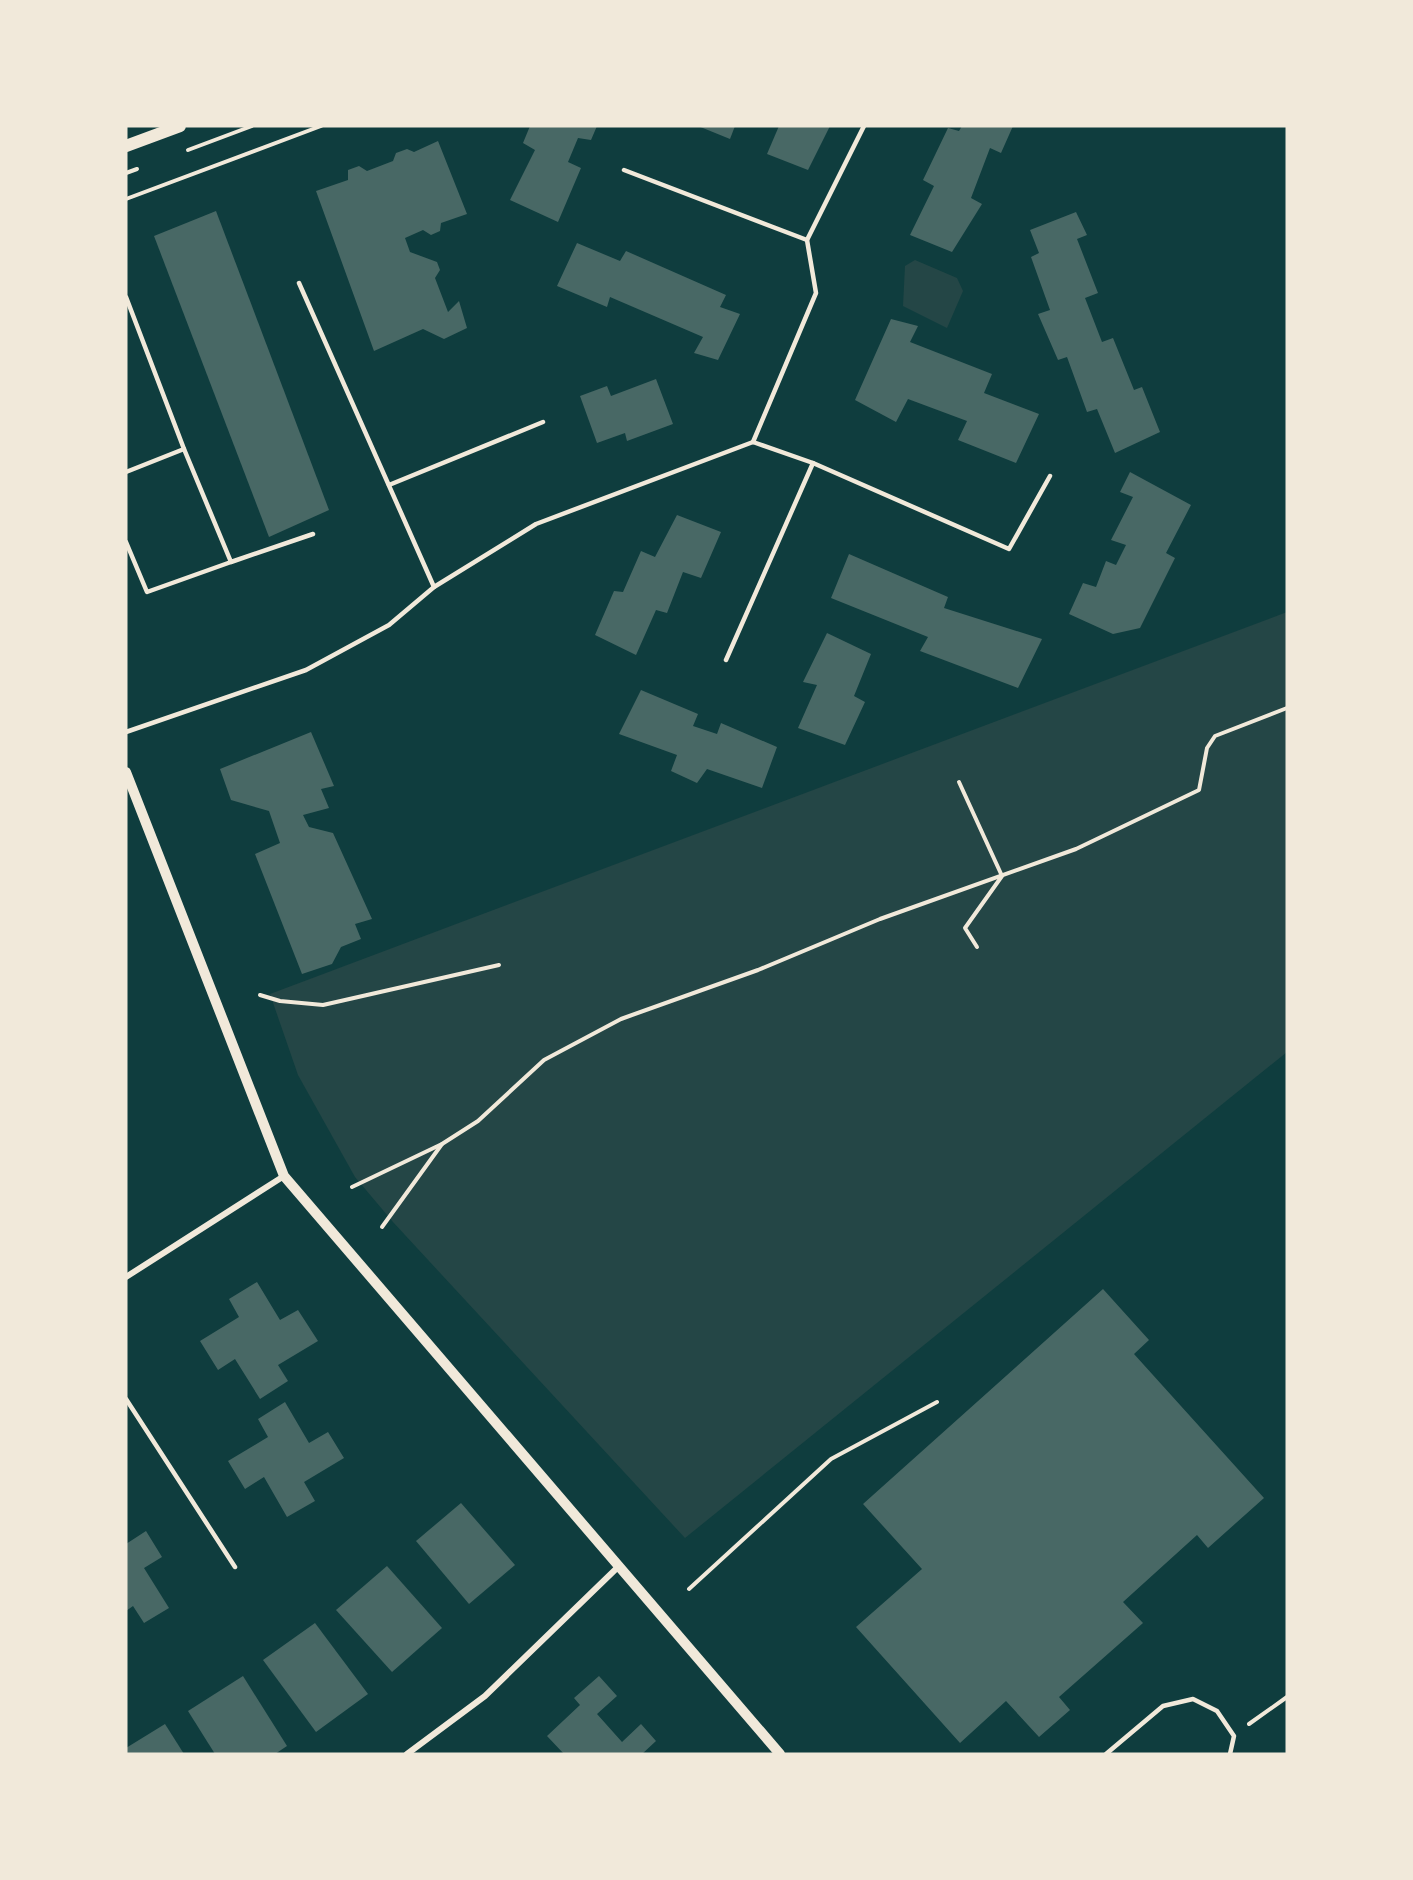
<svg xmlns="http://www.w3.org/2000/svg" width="1413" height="1880" font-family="'Roboto Condensed',sans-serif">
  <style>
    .green { fill: #244646 }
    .building { fill: #486865 }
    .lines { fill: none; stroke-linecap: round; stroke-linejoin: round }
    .path { stroke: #f1e9da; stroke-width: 4 }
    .service { stroke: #f1e9da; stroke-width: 4.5 }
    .minor { stroke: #f1e9da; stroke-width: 6 }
    .tertiary { stroke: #f1e9da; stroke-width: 10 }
    .secondary { stroke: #f1e9da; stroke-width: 12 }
  </style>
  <rect width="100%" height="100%" fill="#0f3d3e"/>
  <g class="green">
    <polygon points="915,260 957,278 963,291 947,328 903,306 905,266"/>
    <polygon points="1287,612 1287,1052 685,1538 393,1222 355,1177 298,1075 270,994"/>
  </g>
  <g class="building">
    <polygon points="530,126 597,126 591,140 578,138 568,162 581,168 558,222 510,200 535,150 523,143"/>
    <polygon points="698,126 735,126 730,139"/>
    <polygon points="779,126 830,126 808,170 767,154"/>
    <polygon points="962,126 1013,126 1001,153 990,148 971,198 982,204 952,252 910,235 934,186 923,180 948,128 959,131"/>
    <polygon points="438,141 467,214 441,223 440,231 431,235 423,230 405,238 410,252 437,262 440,270 435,278 448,312 459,301 467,328 444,339 423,329 374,351 316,191 348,180 348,170 359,166 367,171 393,161 396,153 407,149 414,152"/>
    <polygon points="216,211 329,510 269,537 154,236"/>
    <polygon points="1076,212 1087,235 1077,239 1098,293 1085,298 1102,342 1113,338 1134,390 1142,387 1160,432 1115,453 1097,409 1087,412 1067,357 1058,360 1038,314 1050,310 1031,257 1039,253 1030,230"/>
    <polygon points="577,243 620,261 626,251 726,295 720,307 740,314 718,360 694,353 703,337 610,297 607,307 557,286"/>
    <polygon points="891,319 918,326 910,342 992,374 984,393 1039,414 1016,463 958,440 967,421 908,399 896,422 855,400"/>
    <polygon points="656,379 673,424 627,441 625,433 597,443 580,396 607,386 611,396"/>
    <polygon points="1130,472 1191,505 1166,553 1175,558 1140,628 1113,634 1069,614 1083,583 1096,587 1106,561 1116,565 1126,545 1111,540 1133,497 1120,492"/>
    <polygon points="677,515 721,532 701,578 683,572 667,613 656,610 636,655 595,635 614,591 623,592 641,551 655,557"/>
    <polygon points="849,554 948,597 944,608 1042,639 1018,688 920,651 928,637 831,598"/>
    <polygon points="827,633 871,654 854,696 865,702 845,745 798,728 817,685 803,682"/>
    <polygon points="641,690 698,714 693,726 717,734 721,723 777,747 762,788 707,769 697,783 671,771 677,755 619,734"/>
    <polygon points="311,732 334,786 321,789 329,808 303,815 309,827 333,833 372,919 355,924 361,939 341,947 332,964 302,974 255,854 280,843 269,811 231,800 220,769"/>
    <polygon points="257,1282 280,1320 298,1310 318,1341 278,1365 288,1381 260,1399 235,1359 218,1370 200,1341 239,1317 229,1299"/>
    <polygon points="1103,1289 1149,1340 1134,1354 1264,1498 1208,1548 1197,1535 1123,1602 1143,1623 1059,1697 1070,1710 1039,1737 1006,1701 960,1743 856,1627 922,1569 863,1504"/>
    <polygon points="285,1402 309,1443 328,1432 344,1458 304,1482 315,1501 287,1517 264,1477 245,1489 228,1461 268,1437 258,1419"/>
    <polygon points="461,1503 515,1565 469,1604 416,1541"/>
    <polygon points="146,1531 162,1557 144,1568 169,1608 144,1623 133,1606 126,1611 126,1544"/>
    <polygon points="387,1566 442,1628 392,1672 336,1610"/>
    <polygon points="315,1623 368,1694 316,1732 263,1660"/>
    <polygon points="243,1676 287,1746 275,1754 215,1754 188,1711"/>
    <polygon points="599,1676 617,1696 597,1714 622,1742 641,1724 656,1741 642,1754 564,1754 547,1736 580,1705 574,1698"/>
    <polygon points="165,1724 184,1754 126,1754 126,1748"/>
  </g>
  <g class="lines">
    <g class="path">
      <polyline points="188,150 252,126"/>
      <polyline points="126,173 137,169"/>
      <polyline points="126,199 321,126"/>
      <polyline points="959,782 1002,876 965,928 977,947"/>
      <polyline points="260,995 280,1001 323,1005 499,965"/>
      <polyline points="352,1187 442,1144 478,1121 544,1060 621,1019 758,970 880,919 1076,849 1199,790 1207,748 1215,736 1287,708"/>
      <polyline points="382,1227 442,1144"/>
      <polyline points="689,1589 831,1459 937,1402"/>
      <polyline points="1249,1724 1287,1697"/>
    </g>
    <g class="service">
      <polyline points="624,170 807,240"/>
      <polyline points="299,283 434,587"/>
      <polyline points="126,297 184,449 126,472"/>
      <polyline points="753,442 816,293 807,240 864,126"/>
      <polyline points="184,449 231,562 313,534"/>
      <polyline points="389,485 543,422"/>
      <polyline points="126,542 147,592 231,562"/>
      <polyline points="726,660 813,463"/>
      <polyline points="126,732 306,670 389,625 434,587 536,524 753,442 813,463 1009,549 1050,476"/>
      <polyline points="126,1399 235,1567"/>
      <polyline points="1106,1754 1163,1706 1193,1699 1217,1711 1234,1736 1230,1754"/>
    </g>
    <g class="minor">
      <polyline points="126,1277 284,1176"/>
      <polyline points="407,1754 485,1696 619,1566"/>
    </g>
    <polyline class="tertiary" points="126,772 284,1176 780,1754"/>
    <polyline class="secondary" points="126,146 180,126"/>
  </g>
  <rect width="1413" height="1880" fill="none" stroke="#f1e9da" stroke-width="255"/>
</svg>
